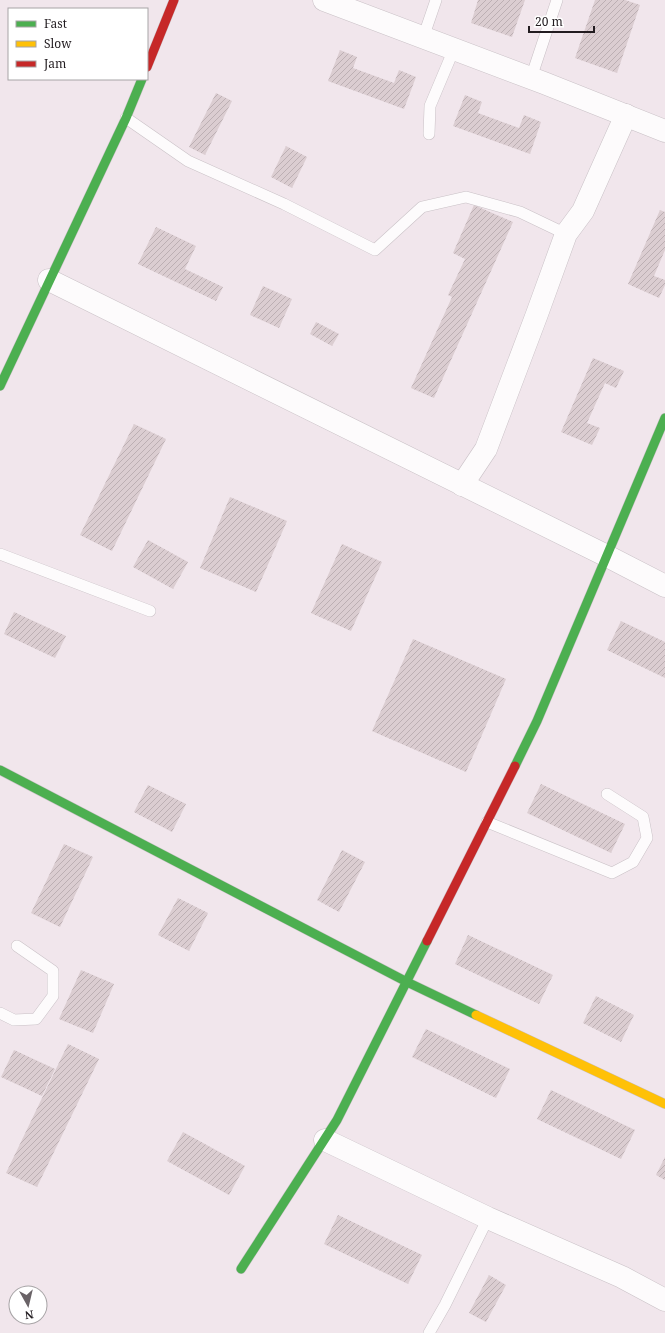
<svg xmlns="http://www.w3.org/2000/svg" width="665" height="1333" font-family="'Noto Serif',serif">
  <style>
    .building { fill: url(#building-hatch) }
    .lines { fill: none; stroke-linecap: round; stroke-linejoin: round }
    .lane-casing { stroke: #c9c1c6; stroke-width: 12 }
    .street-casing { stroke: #c9c1c6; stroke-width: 23 }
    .fast-casing { stroke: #c9c1c6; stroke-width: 10 }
    .slow-casing { stroke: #c9c1c6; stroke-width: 10 }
    .jam-casing { stroke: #c9c1c6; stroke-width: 10 }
    .lane { stroke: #fdfbfc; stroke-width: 11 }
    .street { stroke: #fdfbfc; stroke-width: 22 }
    .fast { stroke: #4caf50; stroke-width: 9 }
    .slow { stroke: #ffc107; stroke-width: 9 }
    .jam { stroke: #c62828; stroke-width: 9 }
  </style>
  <defs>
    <pattern id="building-hatch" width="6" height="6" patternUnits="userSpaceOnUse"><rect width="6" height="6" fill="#dbcdd1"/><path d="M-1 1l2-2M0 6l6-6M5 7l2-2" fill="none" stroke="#bcafb3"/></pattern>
  </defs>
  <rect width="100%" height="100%" fill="#f1e6ec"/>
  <g class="building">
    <polygon points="478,0 525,0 512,37 471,23"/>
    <polygon points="595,0 625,0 640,5 617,73 575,58"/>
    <polygon points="340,50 357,57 353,68 394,83 399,70 416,77 404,109 328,81"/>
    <polygon points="216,93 232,101 205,155 189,147"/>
    <polygon points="465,95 482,102 478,113 519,128 524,115 541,122 530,154 453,126"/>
    <polygon points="286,146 307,157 292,188 271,177"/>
    <polygon points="474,205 513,222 434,398 411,388 452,297 448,295 465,259 453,253"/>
    <polygon points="660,210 665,212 665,250 654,276 665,280 665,285 659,298 628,284"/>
    <polygon points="156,227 196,246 185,269 223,287 216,301 138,264"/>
    <polygon points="263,286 292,299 279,328 250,315"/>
    <polygon points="316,322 339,334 332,346 310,334"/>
    <polygon points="593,358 624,371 616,388 605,383 587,423 600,428 592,445 561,432"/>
    <polygon points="134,424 166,439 112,551 80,535"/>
    <polygon points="230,497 287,521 256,592 200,568"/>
    <polygon points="148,540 188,562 173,589 133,567"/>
    <polygon points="342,544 382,562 351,631 311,613"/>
    <polygon points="14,612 66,636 55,658 4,634"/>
    <polygon points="621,621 665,642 665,678 607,650"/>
    <polygon points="413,639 506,679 466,772 372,731"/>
    <polygon points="541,784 625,824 611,853 527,813"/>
    <polygon points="148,785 186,804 172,832 134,812"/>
    <polygon points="64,844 93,857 60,927 31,913"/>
    <polygon points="342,850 365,862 339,912 317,900"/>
    <polygon points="178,898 208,913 189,951 158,935"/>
    <polygon points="468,935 553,975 539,1004 455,964"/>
    <polygon points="81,970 114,984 93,1033 59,1019"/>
    <polygon points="596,996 634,1015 621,1042 583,1023"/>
    <polygon points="426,1029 510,1069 496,1098 412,1057"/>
    <polygon points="68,1044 99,1059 37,1187 6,1173"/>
    <polygon points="14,1050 55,1069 42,1096 1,1077"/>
    <polygon points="551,1090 635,1130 621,1159 537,1119"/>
    <polygon points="183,1132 245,1166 229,1195 167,1161"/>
    <polygon points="665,1157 665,1180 656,1175"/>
    <polygon points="338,1215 422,1255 408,1284 324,1244"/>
    <polygon points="489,1275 506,1285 486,1322 469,1313"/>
  </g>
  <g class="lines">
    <defs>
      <g id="lane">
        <polyline points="423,38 436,0"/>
        <polyline points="531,78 557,0"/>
        <polyline points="126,118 188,161 284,204 375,250 422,207 466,197 520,212 566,234"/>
        <polyline points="429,134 430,106 454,49"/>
        <polyline points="0,554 150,611"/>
        <polyline points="487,822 612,873 633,862 647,838 643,817 607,794"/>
        <polyline points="0,1013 14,1020 36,1019 53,996 53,971 17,946"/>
        <polyline points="429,1333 445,1305 488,1218"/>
      </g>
      <g id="street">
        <polyline points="324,0 544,83 665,131"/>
        <polyline points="49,280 607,556 665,586"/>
        <polyline points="462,485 486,449 537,314 566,234 583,211 626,115"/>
        <polyline points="325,1140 488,1218 622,1277 665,1300"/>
      </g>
      <g id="fast">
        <polyline points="0,386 126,118 142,79"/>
        <polyline points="515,766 537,721 665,418"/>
        <polyline points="0,770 407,982 476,1015"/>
        <polyline points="241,1269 337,1120 427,941"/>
      </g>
      <polyline id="slow" points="476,1015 665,1104"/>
      <g id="jam">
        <polyline points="147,67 174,0"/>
        <polyline points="427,941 515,766"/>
      </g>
    </defs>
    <use href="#lane" class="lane-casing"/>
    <use href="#street" class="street-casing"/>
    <use href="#fast" class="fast-casing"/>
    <use href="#slow" class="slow-casing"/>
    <use href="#jam" class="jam-casing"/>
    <use href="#lane" class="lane"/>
    <use href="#street" class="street"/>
    <use href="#fast" class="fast"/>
    <use href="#slow" class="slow"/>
    <use href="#jam" class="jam"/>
  </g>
  <rect x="8" y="8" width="140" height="72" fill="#ffffff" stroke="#a7a4a6"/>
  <rect x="16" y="21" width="20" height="6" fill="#4caf50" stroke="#a7a4a6"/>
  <text x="44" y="28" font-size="12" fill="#221c20">Fast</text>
  <rect x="16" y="41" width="20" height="6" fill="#ffc107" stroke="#a7a4a6"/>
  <text x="44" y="48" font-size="12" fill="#221c20">Slow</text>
  <rect x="16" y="61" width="20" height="6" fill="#c62828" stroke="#a7a4a6"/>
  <text x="44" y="68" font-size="12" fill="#221c20">Jam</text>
  <g transform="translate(28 1305) rotate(172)"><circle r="19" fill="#ffffff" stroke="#a7a4a6"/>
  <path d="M0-3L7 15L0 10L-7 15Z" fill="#6a6367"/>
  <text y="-6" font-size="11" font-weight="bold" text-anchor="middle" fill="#221c20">N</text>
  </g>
  <path d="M529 26v6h65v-6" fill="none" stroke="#221c20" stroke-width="2"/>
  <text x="535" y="26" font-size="12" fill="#221c20" stroke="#ffffff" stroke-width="3" paint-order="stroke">20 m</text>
</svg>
